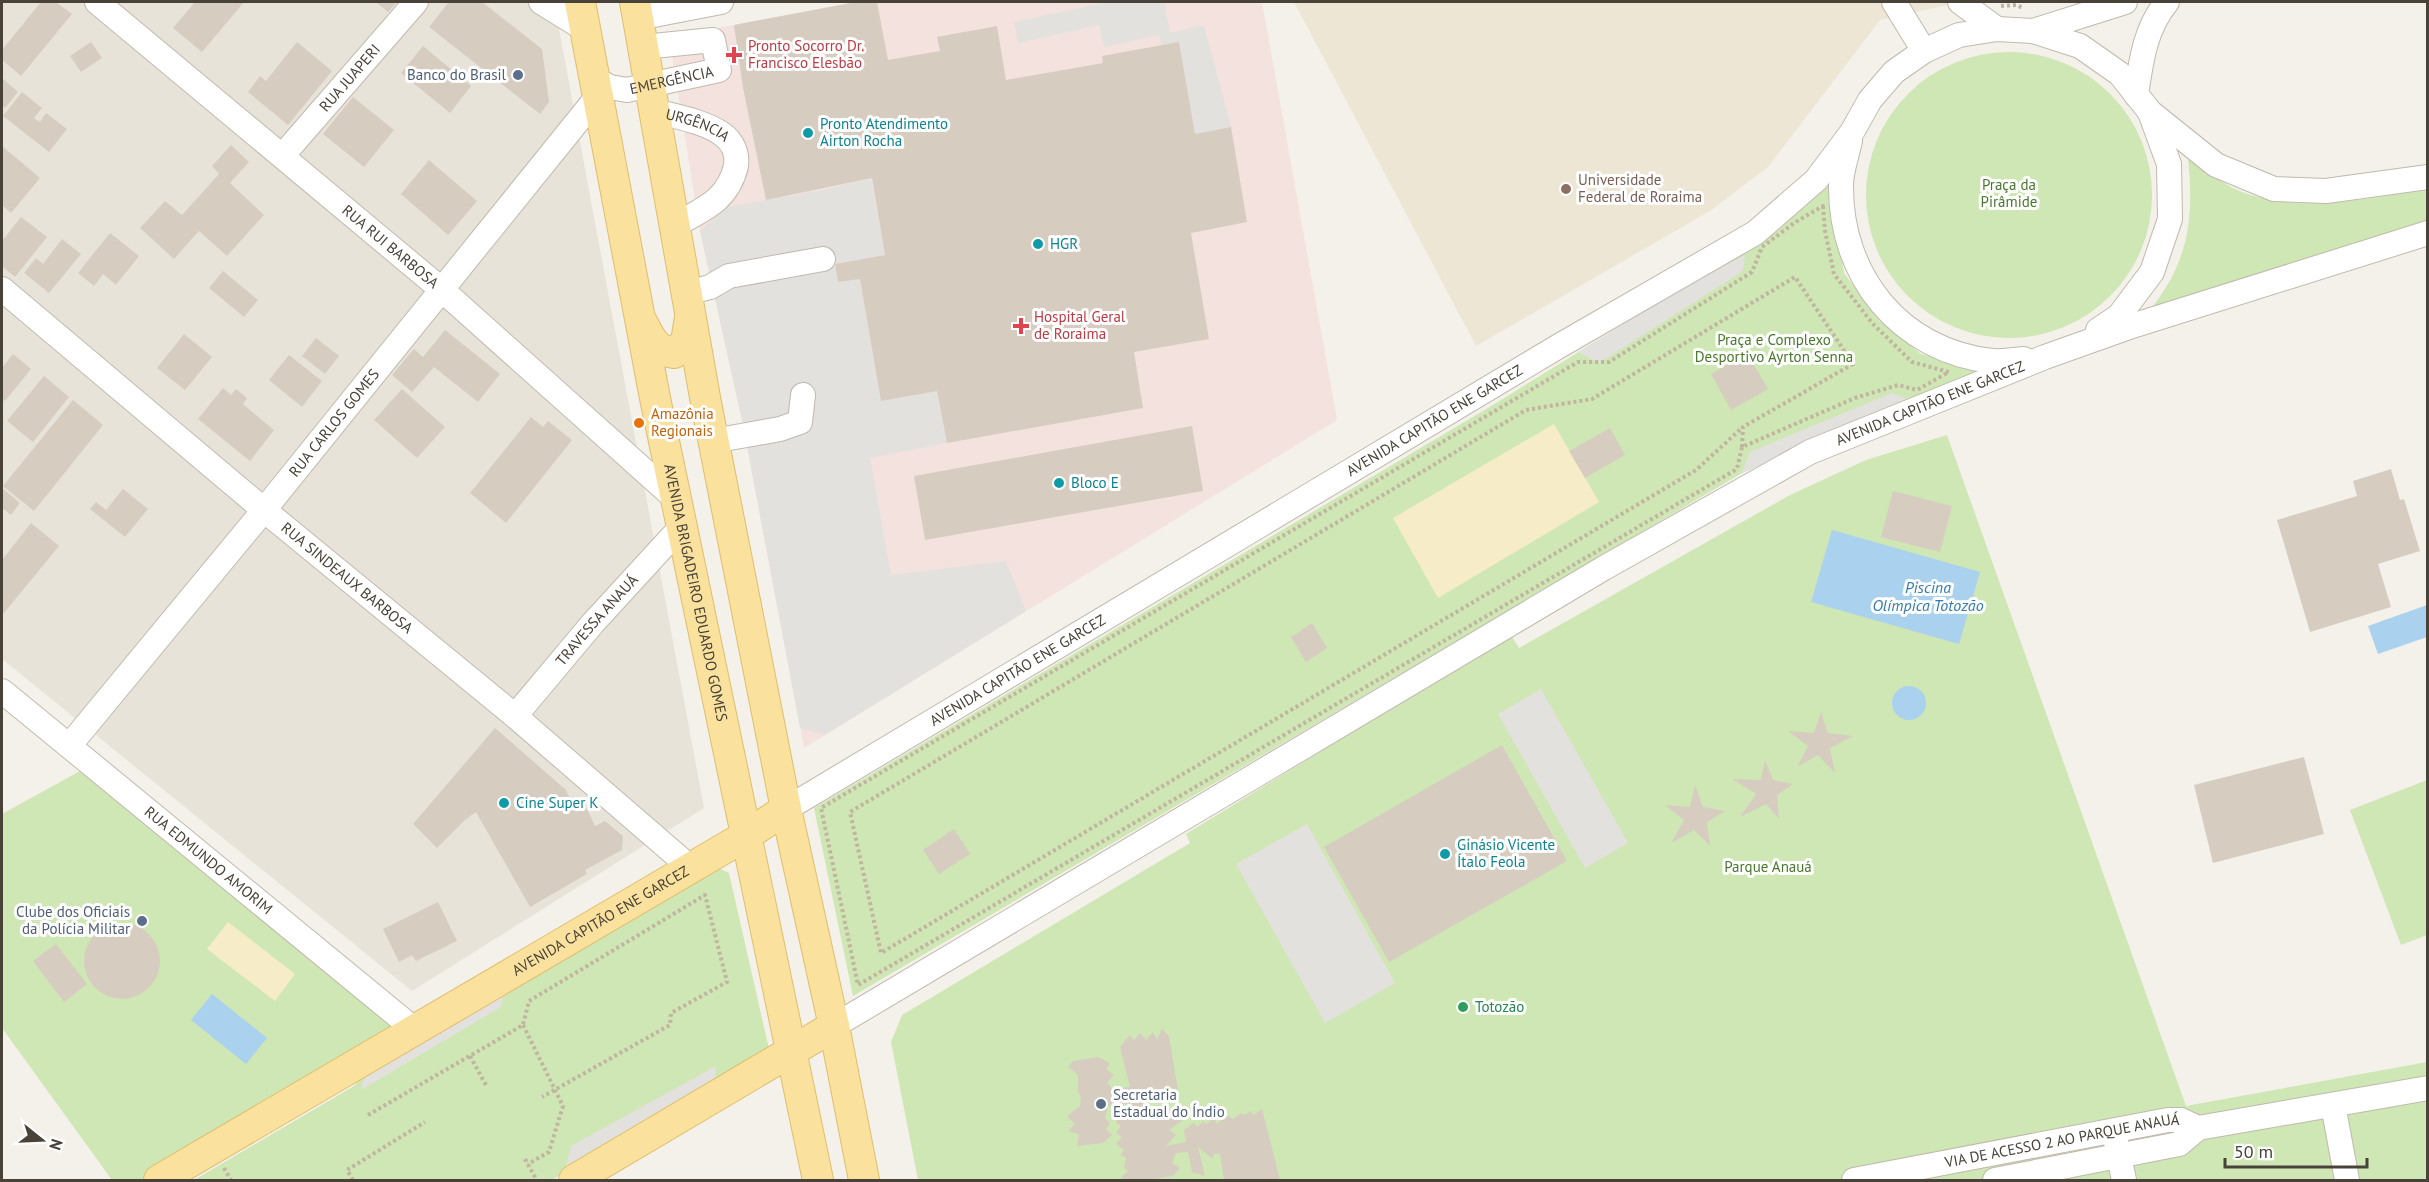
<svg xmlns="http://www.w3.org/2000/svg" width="2429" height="1182" font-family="'PT Sans',sans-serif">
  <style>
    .residential { fill: #e8e3d8 }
    .education { fill: #ede6d5 }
    .medical { fill: #f4e2de }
    .green { fill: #cfe6b5 }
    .sand { fill: #f6edc8 }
    .parking { fill: #e3e1de }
    .water { fill: #aad1ee }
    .building { fill: #d6cdc0 }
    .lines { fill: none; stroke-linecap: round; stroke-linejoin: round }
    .minor-casing { stroke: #c0b9ad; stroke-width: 26 }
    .major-casing { stroke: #dfbe6d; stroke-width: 32 }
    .path { stroke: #c1b59f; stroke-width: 4; stroke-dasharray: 3 3; stroke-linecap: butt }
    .minor { stroke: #fff; stroke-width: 24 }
    .major { stroke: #fae19e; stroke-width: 30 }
    .health-dot { fill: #e0444e; stroke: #fff; stroke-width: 2 }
    .service-dot { fill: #5c6f8a; stroke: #fff; stroke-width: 2 }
    .culture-dot { fill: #0f9aa8; stroke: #fff; stroke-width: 2 }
    .education-dot { fill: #8d6e63; stroke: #fff; stroke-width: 2 }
    .food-dot { fill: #e8710a; stroke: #fff; stroke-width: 2 }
    .leisure-dot { fill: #2e9e5b; stroke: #fff; stroke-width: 2 }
    .labels { text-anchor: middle; stroke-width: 6; stroke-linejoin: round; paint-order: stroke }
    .health-label { font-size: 15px; fill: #be3a42; stroke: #fff; text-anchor: start }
    .service-label { font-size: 15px; fill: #4e5e75; stroke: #fff; text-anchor: end }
    .street-label { font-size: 15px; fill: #484238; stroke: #fff }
    .culture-label { font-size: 15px; fill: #0d838f; stroke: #fff; text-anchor: start }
    .education-label { font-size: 15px; fill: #785e54; stroke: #fff; text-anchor: start }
    .park-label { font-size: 15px; fill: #49782d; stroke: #fff }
    .food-label { font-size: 15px; fill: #c56008; stroke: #fff; text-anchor: start }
    .leisure-label { font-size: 15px; fill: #27864d; stroke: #fff; text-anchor: start }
    .water-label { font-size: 16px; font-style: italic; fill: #357bb0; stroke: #fff }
  </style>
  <rect width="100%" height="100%" fill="#f4f1ea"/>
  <polygon class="residential" points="2,2 554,2 704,808 412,991 2,659"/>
  <polygon class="education" points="1294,2 1961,2 1880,20 1768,167 1710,211 1476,346"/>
  <polygon class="medical" points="856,2 1262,2 1337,420 804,748 743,425 700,231 669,37"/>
  <g class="green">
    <circle cx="2009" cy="195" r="143"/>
    <path d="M2188,159C2202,169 2216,179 2231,187C2292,217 2364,198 2427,190V228L2145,316C2187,267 2195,222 2188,159Z"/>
    <polygon points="1830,185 1844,273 1879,320 1921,354 1994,370 1861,421 1742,473 853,996 814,808 1493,405 1768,235"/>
    <polygon points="1947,435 2186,1106 2427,1062 2427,1180 918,1180 891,1042 902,1015 1190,843 1186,834 1511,635 1519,648 1790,495 1866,460"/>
    <polygon points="91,765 415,1030 159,1180 112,1180 2,1028 2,814"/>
    <polygon points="2427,780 2427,935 2401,945 2350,810"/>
    <polygon points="714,866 729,873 769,1049 552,1180 194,1180 354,1086 367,1071"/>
  </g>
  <g class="sand">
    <polygon points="1554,424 1599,502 1438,598 1393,518"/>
    <polygon points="228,922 295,974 275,1001 207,949"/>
  </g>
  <g class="parking">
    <polygon points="1109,2 1164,2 1170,33 1204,25 1231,127 1195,134 1179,43 1162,48 1159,35 1104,47 1099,25 1018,43 1014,22"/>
    <polygon points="871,178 885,255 835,264 838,282 860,279 881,400 937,391 947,443 870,458 891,575 1006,561 1026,611 825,735 800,728 743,425 700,231 727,207 823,190"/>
    <polygon points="1745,255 1743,271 1599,363 1578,352 1683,288"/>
    <polygon points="1892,393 1913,401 1742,473 1750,452"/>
    <polygon points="1541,689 1628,843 1585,868 1498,714"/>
    <polygon points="1307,824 1395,983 1325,1023 1236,864"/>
    <polygon points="505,989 501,1007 361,1090 366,1071"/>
    <polygon points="716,1066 715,1082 566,1166 571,1146"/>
  </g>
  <g class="water">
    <polygon points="1832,530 1980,572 1959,644 1811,602"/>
    <polygon points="2427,605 2427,637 2378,654 2368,626"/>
    <circle cx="1909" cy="703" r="17"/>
    <polygon points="212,994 267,1038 246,1064 191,1020"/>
  </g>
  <g class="building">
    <polygon points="41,2 56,2 72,14 21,76 2,60 2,50"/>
    <polygon points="195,2 244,2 202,52 173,28"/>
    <polygon points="376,2 397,2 388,12"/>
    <polygon points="449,2 482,2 542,49 549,102 540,114 429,27"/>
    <polygon points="856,2 877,2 888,60 940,51 937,37 997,26 1006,80 1103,63 1102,56 1179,42 1195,134 1231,127 1247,222 1191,233 1209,339 1134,352 1143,408 947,443 937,391 881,401 860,279 838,282 835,264 885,255 872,178 766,200 743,88 734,25"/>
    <polygon points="91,42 102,58 81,72 70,56"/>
    <polygon points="297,42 332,71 288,125 248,92 260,76 266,81"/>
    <polygon points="423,46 471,86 450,113 401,73"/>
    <polygon points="2,78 18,92 5,108 2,105"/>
    <polygon points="22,92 42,108 34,118 40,122 46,113 67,129 49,152 3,116"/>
    <polygon points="353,97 394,130 364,167 323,134"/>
    <polygon points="231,145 249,162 230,183 264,215 227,256 199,231 174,259 140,228 165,201 182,215 219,174 212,166"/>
    <polygon points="2,146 40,178 11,213 2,205"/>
    <polygon points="429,160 477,201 448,235 401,194"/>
    <polygon points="21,217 47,237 15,277 2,266 2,241"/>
    <polygon points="110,233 139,256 116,285 103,274 94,286 78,273"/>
    <polygon points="62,239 81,254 49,293 24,273 36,258 43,264"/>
    <polygon points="223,271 258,300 244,317 209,288"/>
    <polygon points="445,330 500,374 478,402 434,367 412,392 392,375 414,349 423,357"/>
    <polygon points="184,334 212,357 185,390 157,368"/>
    <polygon points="316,338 339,356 325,374 302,356"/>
    <polygon points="1747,353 1768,389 1731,410 1711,374"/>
    <polygon points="13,354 31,369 5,401 2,398 2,368"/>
    <polygon points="289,355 322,381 302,407 269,380"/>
    <polygon points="44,376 69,397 33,442 7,421"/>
    <polygon points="223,388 231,395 236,389 247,398 243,404 274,430 250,461 198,419"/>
    <polygon points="402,389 445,427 417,458 374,420"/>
    <polygon points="73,400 103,425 34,511 3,486"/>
    <polygon points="531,417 543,427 548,421 572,440 506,523 470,493"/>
    <polygon points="1192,426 1203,491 925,540 914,476"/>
    <polygon points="1610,428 1625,455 1585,478 1569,451"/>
    <polygon points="2391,469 2400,500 2404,499 2420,551 2378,564 2391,607 2310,632 2277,520 2357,496 2353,481"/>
    <polygon points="2,488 20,503 11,515 2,508"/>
    <polygon points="123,489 148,509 125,537 90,509 96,502 106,510"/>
    <polygon points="1893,491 1952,506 1940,552 1881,537"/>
    <polygon points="31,523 59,546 4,613 2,611 2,560"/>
    <polygon points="1312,623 1327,648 1306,662 1291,637"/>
    <polygon points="1821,712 1828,733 1853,736 1830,748 1835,773 1818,755 1797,767 1808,746 1788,731 1814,733"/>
    <polygon points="495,728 566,790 576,812 586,807 595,826 605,821 623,836 622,850 585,870 587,874 530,907 476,812 465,820 437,848 413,824"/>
    <polygon points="1502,745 1567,861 1389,962 1324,847"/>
    <polygon points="2304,757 2324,834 2213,863 2194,785"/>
    <polygon points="1765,760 1773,780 1793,784 1777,795 1779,819 1766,804 1740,817 1756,794 1732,779 1761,780"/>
    <polygon points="1695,785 1703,807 1725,811 1707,822 1710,846 1694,830 1671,843 1684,820 1665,805 1690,807"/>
    <polygon points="954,829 970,854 939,874 923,850"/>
    <polygon points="438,902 457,941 416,961 412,955 399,962 383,929"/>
    <circle cx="122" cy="961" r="38"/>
    <polygon points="56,944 87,984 64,1002 33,961"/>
    <polygon points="1162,1029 1169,1036 1178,1091 1166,1085 1165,1095 1156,1089 1155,1097 1144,1094 1147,1107 1159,1106 1168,1111 1167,1117 1183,1120 1169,1130 1176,1135 1166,1146 1186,1142 1184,1130 1194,1123 1198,1127 1203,1121 1206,1124 1215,1118 1216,1124 1228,1116 1233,1119 1241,1113 1244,1115 1251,1111 1253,1115 1262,1109 1280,1180 1224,1180 1220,1154 1214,1154 1213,1159 1198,1147 1205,1176 1192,1172 1188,1152 1176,1153 1172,1163 1180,1168 1173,1176 1149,1180 1125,1180 1121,1177 1128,1171 1124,1168 1126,1158 1120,1155 1124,1150 1116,1144 1122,1137 1116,1133 1121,1126 1116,1123 1120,1112 1133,1109 1132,1103 1108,1106 1105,1118 1110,1123 1106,1129 1112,1135 1103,1143 1077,1146 1079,1134 1068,1131 1075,1124 1067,1116 1080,1106 1081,1097 1078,1092 1078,1075 1068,1067 1073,1061 1098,1057 1110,1063 1106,1069 1114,1075 1107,1083 1113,1089 1130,1087 1120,1047 1130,1035 1134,1040 1140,1033 1146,1040 1153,1032 1157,1039"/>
  </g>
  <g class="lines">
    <defs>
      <g id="minor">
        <path id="s1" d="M97,2L441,289L677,500"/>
        <polyline points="541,2 586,30"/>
        <polyline points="1894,2 1924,51"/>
        <polyline points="1960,2 1997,29"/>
        <polyline points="638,18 721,2"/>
        <polyline points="2033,31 2125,2"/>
        <path id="s2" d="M595,79L610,87L627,90L719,70L713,40L643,47"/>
        <path d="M2136,95C2141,62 2145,28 2167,2"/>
        <path id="s3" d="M655,111C677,117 703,121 722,134C732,141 738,153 736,166C728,200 704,209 675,225"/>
        <path d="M1850,141C1847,155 1841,171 1841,185C1840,276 1900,351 1992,361C2002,362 2014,360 2024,359"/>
        <path id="s4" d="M283,155L416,2"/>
        <path id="s5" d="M2,289L264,510L515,716L691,868"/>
        <polyline points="687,293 710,287 729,276 823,259"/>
        <polyline points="2098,330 2119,316 2152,272 2170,219 2169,164 2151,115"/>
        <polyline points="713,441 780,429 800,422 803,395"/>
        <path id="s6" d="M2,691L415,1030"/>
        <path id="s7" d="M515,716L593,623L682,526"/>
        <path id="s8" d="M69,746L264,510L598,96"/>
        <path id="s9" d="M786,809L1559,346L1755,233L1816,180L1852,132L1870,100L1894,72L1924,51L1959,35L1997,29L2033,31L2080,46L2120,74L2150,112L2216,165L2274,189L2326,191L2428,177"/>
        <path id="s10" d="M834,1026L1604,568L1810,452L2045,357L2132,326L2428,233"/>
        <polyline points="2333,1105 2347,1180"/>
        <polyline points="2116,1142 2124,1180"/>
        <path id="s11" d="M1854,1180L2168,1120H2181L2198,1128L2428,1088"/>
        <polyline points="1995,1180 2179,1144 2198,1128"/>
      </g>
      <g id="major">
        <path id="s12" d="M580,2L655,398L818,1180"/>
        <polyline points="635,2 706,403 786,809 834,1026 864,1180"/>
        <path d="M642,322C650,337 655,351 674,353L686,342L690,317"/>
        <path id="s13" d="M159,1180L747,835L786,809"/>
        <polyline points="574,1180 834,1026"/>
      </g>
    </defs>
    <use href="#minor" class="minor-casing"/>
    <use href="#major" class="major-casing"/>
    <g class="path">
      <polyline points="2001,6 2016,5 2023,8"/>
      <polygon points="1823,206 1825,231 1834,274 1873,324 1912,362 1949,372 1917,390 1898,385 1855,398 1742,447 1737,469 858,985 821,808 1578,362 1609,362 1752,272 1762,247 1794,223"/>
      <polyline points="1742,447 1743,427 1853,364 1795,277 1592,399 1526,410 850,812 881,953 1696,470 1743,427"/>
      <polyline points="523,1025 563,1106 549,1152 528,1164"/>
      <polyline points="470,1056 487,1087"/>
      <polyline points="368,1115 523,1025 529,1001 705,895 727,982 671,1013 670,1025 542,1097"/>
      <polyline points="525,1159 536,1179"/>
      <polyline points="224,1168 231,1180"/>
      <polyline points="353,1180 347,1170 425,1122"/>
    </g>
    <use href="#minor" class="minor"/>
    <use href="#major" class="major"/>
  </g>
  <g class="health-dot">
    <path d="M731 46h6v6h6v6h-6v6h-6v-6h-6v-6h6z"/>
    <path d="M1018 317h6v6h6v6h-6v6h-6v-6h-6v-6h6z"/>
  </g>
  <g class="service-dot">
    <circle cx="518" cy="75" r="6"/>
    <circle cx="142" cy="921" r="6"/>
    <circle cx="1101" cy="1104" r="6"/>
  </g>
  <g class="culture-dot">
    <circle cx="808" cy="133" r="6"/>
    <circle cx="1038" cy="244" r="6"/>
    <circle cx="1059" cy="483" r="6"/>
    <circle cx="504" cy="803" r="6"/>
    <circle cx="1445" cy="854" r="6"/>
  </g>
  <circle class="education-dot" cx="1566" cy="189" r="6"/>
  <circle class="food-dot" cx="639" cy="423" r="6"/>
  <circle class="leisure-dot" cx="1463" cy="1007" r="6"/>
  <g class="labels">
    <g class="health-label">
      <text x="748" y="51">Pronto Socorro Dr.<tspan x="748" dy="17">Francisco Elesbão</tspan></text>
      <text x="1034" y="322">Hospital Geral<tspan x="1034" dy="17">de Roraima</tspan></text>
    </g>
    <g class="service-label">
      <text x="506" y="80">Banco do Brasil</text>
      <text x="130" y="917">Clube dos Oficiais<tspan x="130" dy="17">da Polícia Militar</tspan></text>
      <text x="1113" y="1100" text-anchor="start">Secretaria<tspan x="1113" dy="17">Estadual do Índio</tspan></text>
    </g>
    <g class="street-label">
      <text dy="5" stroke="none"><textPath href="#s4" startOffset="102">RUA JUAPERI</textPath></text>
      <text dy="5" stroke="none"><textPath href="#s2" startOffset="80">EMERGÊNCIA</textPath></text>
      <text dy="5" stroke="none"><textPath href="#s3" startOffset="45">URGÊNCIA</textPath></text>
      <text dy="5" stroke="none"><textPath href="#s1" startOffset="382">RUA RUI BARBOSA</textPath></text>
      <text dy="5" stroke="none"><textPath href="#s10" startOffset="1262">AVENIDA CAPITÃO ENE GARCEZ</textPath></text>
      <text dy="5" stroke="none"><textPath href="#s8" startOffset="418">RUA CARLOS GOMES</textPath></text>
      <text dy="5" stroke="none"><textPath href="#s9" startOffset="756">AVENIDA CAPITÃO ENE GARCEZ</textPath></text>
      <text dy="5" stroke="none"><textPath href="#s5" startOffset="450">RUA SINDEAUX BARBOSA</textPath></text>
      <text dy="5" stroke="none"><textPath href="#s12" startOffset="602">AVENIDA BRIGADEIRO EDUARDO GOMES</textPath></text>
      <text dy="5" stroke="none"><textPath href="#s7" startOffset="126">TRAVESSA ANAUÁ</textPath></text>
      <text dy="5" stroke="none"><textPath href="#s9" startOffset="270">AVENIDA CAPITÃO ENE GARCEZ</textPath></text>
      <text dy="5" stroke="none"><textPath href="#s6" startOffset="267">RUA EDMUNDO AMORIM</textPath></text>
      <text dy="5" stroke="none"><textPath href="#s13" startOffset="512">AVENIDA CAPITÃO ENE GARCEZ</textPath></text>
      <text dy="5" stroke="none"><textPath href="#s11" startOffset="212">VIA DE ACESSO 2 AO PARQUE ANAUÁ</textPath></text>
    </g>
    <g class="culture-label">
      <text x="820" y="129">Pronto Atendimento<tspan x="820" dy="17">Airton Rocha</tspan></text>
      <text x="1050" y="249">HGR</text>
      <text x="1071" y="488">Bloco E</text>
      <text x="516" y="808">Cine Super K</text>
      <text x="1457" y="850">Ginásio Vicente<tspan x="1457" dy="17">Ítalo Feola</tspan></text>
    </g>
    <g class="education-label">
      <text x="1578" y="185">Universidade<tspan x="1578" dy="17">Federal de Roraima</tspan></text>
    </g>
    <g class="park-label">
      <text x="2009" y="190">Praça da<tspan x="2009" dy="17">Pirâmide</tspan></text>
      <text x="1774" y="345">Praça e Complexo<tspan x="1774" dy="17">Desportivo Ayrton Senna</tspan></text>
      <text x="1768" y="872">Parque Anauá</text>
    </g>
    <g class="food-label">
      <text x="651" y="419">Amazônia<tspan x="651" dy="17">Regionais</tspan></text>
    </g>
    <g class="leisure-label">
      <text x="1475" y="1012">Totozão</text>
    </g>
    <g class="water-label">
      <text x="1928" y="593">Piscina<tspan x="1928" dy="18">Olímpica Totozão</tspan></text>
    </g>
  </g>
  <rect width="2429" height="1182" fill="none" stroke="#484238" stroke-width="6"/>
  <g transform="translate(42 1140) rotate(108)" stroke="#ffffff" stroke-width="4.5" paint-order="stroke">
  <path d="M0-4.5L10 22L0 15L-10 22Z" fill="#484238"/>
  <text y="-9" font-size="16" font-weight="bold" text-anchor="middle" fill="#484238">N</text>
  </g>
  <path d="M2225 1158v9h142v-9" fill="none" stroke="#484238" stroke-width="3"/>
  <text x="2234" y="1158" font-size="18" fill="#484238" stroke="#ffffff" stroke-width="4.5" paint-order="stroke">50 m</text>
</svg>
